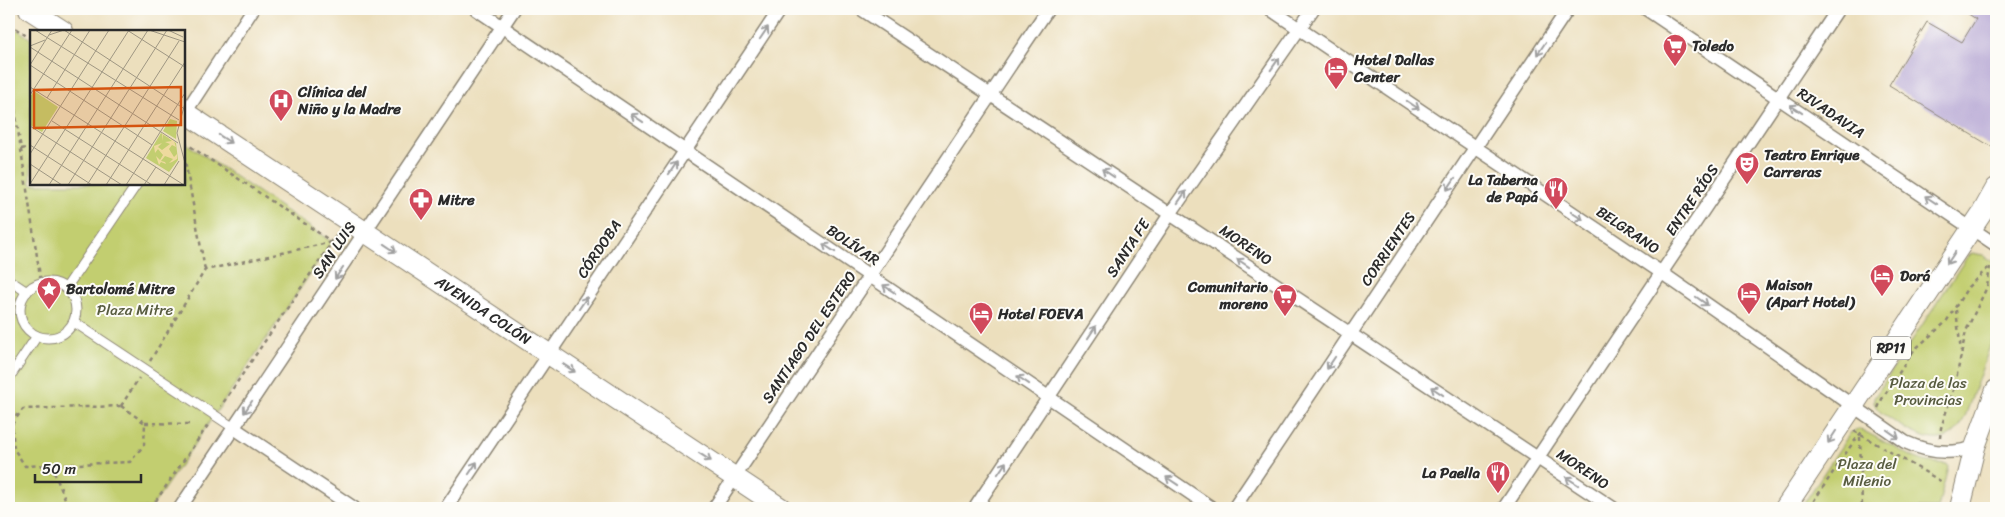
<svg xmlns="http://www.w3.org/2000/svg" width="2005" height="517" font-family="Sriracha,sans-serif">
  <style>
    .green { fill: #c2ce70; stroke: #767c4e }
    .building { fill: #b1a1d2 }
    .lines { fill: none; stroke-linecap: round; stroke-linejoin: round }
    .pedestrian-casing { stroke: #8c8574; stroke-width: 11 }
    .minor-casing { stroke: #8c8574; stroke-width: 15 }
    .primary-casing { stroke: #8c8574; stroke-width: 22 }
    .path { stroke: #8c8574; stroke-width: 2.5; stroke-dasharray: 4 4; stroke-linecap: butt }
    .pedestrian { stroke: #fff; stroke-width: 9 }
    .minor { stroke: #fff; stroke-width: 12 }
    .primary { stroke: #fff; stroke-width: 20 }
    .oneway { stroke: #a0a0a0 }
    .labels { text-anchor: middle; stroke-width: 4; stroke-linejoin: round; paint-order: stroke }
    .shield { fill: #fdfcf7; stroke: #6a6a68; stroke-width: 1 }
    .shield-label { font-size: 14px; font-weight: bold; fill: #2b2b2b }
    .poi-label { font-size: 15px; font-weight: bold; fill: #2b2b2b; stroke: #fdfcf7; text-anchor: start }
    .street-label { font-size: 15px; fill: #2b2b2b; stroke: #fdfcf7 }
    .park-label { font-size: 15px; fill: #585c40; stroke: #fdfcf7 }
    .inset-road { fill: none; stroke: #9f9783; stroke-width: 1 }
    .view { fill: #d5540f; fill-opacity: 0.15; stroke: #d5540f; stroke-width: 2.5 }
    .inset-edge { fill: none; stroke: #2b2b2b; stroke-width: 2.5 }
  </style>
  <rect width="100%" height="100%" fill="#fdfcf7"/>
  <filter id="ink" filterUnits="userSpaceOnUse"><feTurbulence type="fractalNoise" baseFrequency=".02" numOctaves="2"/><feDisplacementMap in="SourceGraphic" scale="10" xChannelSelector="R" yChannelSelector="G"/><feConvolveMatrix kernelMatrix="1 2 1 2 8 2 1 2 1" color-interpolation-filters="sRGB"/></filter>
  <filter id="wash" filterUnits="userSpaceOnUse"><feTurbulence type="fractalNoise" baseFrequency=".0096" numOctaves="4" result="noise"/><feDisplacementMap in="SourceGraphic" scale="20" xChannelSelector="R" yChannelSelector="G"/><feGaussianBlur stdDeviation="1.12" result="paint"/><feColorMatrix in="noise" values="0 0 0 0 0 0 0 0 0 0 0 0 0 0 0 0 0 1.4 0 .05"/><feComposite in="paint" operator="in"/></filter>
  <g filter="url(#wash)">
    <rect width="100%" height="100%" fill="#ecdfbd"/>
    <g class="green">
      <polygon points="9,24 31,39 31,184 184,184 184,142 332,242 151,508 9,508"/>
      <path d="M1972,253L1983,255L1996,264V329L1966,414C1951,452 1923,440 1896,423C1887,416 1873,411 1874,398L1965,260Z"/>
      <polygon points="1860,429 1915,458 1927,462 1947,464 1948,466 1938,508 1801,508 1850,433"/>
    </g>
    <g id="blocks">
      <polygon class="building" points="1961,9 1996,9 1996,140 1992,147 1889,85 1927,22 1962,42 1976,19"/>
    </g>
  </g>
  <g filter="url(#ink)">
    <use href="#blocks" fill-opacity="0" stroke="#8c8574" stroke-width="1"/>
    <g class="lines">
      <defs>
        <g id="pedestrian">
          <polyline points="9,280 27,292"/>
          <circle cx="48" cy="310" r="28"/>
          <polyline points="66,288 137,184"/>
          <polyline points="74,322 234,428"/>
          <polyline points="9,378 37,336"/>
        </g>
        <g id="minor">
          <polyline points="476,9 1212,508"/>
          <polyline points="861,9 1613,508"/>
          <path d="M1270,9L1662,273L1905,442C1927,452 1952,455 1975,447"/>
          <polyline points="1646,9 1996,245"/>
          <polyline points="185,113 253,9"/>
          <polyline points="234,428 354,508"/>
          <polyline points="180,508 514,9"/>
          <polyline points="446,508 780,9"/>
          <polyline points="714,508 1048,9"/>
          <polyline points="975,508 1170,214 1313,9"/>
          <polyline points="1234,508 1568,9"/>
          <polyline points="1504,508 1838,9"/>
        </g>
        <g id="primary">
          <polyline points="29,9 63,31"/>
          <path id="s1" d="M184,112L781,508"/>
          <polyline points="1785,508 1982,213 1996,188"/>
          <polyline points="1960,508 1975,447 1996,390"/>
        </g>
      </defs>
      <use href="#pedestrian" class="pedestrian-casing"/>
      <use href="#minor" class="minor-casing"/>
      <use href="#primary" class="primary-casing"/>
      <g class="path">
        <polyline points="9,24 31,39"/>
        <polyline points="9,70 41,283"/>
        <polyline points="184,142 332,242 221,406"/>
        <polyline points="21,149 31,147"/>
        <polyline points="184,155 205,270"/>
        <polyline points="1956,310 1961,351"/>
        <polyline points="9,317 21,315"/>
        <polyline points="150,361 205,270 332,242 338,233"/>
        <polygon points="121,406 145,423 144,445 130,462 25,466 14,449 12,424 23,409"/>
        <polyline points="121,406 139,378"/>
        <polyline points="1878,408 1882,399 1914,350 1946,322 1968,287 1990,266"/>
        <polyline points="9,410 18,416"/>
        <polyline points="145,423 190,424"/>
        <polyline points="1854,431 1944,483"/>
        <polyline points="1860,437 1862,508"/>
        <polyline points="1940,438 1941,428 1955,384 1966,331 1987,287 1990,267"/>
        <polyline points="51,465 69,508"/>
        <polyline points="151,508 208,425"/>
        <polyline points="1809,508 1850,447 1864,429"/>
      </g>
      <use href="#pedestrian" class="pedestrian"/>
      <use href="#minor" class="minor"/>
      <use href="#primary" class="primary"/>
    </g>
    <defs><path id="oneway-shaft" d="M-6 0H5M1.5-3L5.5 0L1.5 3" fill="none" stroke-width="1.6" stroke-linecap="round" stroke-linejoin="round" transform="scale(1.25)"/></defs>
    <g class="oneway">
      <use href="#oneway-shaft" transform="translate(764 33) rotate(-56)"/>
      <use href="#oneway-shaft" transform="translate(1541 49) rotate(124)"/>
      <use href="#oneway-shaft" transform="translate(1275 64) rotate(-55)"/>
      <use href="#oneway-shaft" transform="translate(1413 105) rotate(34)"/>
      <use href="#oneway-shaft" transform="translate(1796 109) rotate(-146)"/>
      <use href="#oneway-shaft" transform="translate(637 118) rotate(-146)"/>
      <use href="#oneway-shaft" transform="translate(225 139) rotate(33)"/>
      <use href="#oneway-shaft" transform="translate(673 168) rotate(-56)"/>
      <use href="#oneway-shaft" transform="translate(1108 173) rotate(-146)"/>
      <use href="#oneway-shaft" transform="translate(1451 184) rotate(124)"/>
      <use href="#oneway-shaft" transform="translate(1182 197) rotate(-55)"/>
      <use href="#oneway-shaft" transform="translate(1931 200) rotate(-146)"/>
      <use href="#oneway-shaft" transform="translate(1577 216) rotate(34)"/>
      <use href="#oneway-shaft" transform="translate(390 248) rotate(34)"/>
      <use href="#oneway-shaft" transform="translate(829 248) rotate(-146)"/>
      <use href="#oneway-shaft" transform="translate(1951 258) rotate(124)"/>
      <use href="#oneway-shaft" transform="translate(1243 263) rotate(-146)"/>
      <use href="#oneway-shaft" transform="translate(339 273) rotate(124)"/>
      <use href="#oneway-shaft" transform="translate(889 289) rotate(-146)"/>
      <use href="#oneway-shaft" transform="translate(1702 301) rotate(35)"/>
      <use href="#oneway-shaft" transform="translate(583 303) rotate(-56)"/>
      <use href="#oneway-shaft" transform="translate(1092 332) rotate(-57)"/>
      <use href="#oneway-shaft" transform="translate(1331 363) rotate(124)"/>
      <use href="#oneway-shaft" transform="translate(569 368) rotate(33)"/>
      <use href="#oneway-shaft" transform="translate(1023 380) rotate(-146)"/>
      <use href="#oneway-shaft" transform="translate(1437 391) rotate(-146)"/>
      <use href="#oneway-shaft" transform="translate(248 407) rotate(124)"/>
      <use href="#oneway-shaft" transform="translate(1893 434) rotate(35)"/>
      <use href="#oneway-shaft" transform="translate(1832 437) rotate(123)"/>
      <use href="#oneway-shaft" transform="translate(705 457) rotate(33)"/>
      <use href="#oneway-shaft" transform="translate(473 468) rotate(-56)"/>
      <use href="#oneway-shaft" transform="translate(1002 468) rotate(-56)"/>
      <use href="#oneway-shaft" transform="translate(1172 481) rotate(-146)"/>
      <use href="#oneway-shaft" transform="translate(1572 481) rotate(-146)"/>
    </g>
  </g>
  <defs>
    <symbol id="supermarket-pin" viewBox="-11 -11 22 30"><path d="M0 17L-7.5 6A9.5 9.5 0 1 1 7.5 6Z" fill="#d1495b" stroke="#fdfcf7"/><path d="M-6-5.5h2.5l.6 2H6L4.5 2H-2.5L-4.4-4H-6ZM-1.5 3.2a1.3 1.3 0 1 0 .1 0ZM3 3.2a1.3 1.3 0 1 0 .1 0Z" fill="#fff"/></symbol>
    <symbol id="hotel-pin" viewBox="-11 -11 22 30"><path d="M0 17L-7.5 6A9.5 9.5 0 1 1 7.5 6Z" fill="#d1495b" stroke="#fdfcf7"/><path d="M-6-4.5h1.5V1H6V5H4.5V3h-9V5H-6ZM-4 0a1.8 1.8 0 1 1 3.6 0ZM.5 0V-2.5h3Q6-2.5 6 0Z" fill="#fff"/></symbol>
    <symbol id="hospital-pin" viewBox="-11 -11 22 30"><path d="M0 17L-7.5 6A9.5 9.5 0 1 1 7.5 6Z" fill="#d1495b" stroke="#fdfcf7"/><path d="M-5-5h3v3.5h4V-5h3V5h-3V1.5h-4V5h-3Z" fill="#fff"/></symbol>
    <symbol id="theatre-pin" viewBox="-11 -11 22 30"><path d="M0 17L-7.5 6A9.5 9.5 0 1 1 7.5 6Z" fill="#d1495b" stroke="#fdfcf7"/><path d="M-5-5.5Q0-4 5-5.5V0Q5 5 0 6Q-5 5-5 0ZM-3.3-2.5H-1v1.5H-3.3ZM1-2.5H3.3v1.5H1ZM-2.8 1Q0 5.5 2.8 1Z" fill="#fff"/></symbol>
    <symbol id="restaurant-pin" viewBox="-11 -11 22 30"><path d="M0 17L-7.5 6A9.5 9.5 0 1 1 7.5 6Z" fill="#d1495b" stroke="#fdfcf7"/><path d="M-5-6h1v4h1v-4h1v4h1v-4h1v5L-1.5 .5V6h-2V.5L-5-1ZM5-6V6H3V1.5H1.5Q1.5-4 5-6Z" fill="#fff"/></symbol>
    <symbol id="pharmacy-pin" viewBox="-11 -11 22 30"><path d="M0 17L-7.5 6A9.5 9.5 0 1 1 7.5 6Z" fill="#d1495b" stroke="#fdfcf7"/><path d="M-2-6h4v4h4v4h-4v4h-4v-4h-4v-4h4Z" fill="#fff"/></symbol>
    <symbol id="sight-pin" viewBox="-11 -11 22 30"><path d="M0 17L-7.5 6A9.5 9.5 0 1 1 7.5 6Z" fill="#d1495b" stroke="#fdfcf7"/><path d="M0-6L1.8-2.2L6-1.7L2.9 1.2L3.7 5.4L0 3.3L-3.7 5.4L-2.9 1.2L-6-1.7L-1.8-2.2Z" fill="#fff"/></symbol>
  </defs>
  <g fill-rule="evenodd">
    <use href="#supermarket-pin" x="1661" y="32" width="28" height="38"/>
    <use href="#hotel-pin" x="1322" y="55" width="28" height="38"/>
    <use href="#hospital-pin" x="267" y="87" width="28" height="38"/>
    <use href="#theatre-pin" x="1733" y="150" width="28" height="38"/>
    <use href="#restaurant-pin" x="1542" y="175" width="28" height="38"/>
    <use href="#pharmacy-pin" x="407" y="186" width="28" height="38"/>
    <use href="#hotel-pin" x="1868" y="262" width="28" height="38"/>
    <use href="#sight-pin" x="35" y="275" width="28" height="38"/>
    <use href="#hotel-pin" x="1735" y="280" width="28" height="38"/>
    <use href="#supermarket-pin" x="1271" y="282" width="28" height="38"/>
    <use href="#hotel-pin" x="967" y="300" width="28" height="38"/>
    <use href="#restaurant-pin" x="1484" y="459" width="28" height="38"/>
  </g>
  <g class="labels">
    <rect class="shield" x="1871" y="336.5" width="40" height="23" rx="4"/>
    <g class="shield-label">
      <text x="1891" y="353">RP11</text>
    </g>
    <g class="poi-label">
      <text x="1692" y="51">Toledo</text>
      <text x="1354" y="65">Hotel Dallas<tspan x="1354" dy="17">Center</tspan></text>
      <text x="298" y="97">Clínica del<tspan x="298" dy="17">Niño y la Madre</tspan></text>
      <text x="1764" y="160">Teatro Enrique<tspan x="1764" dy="17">Carreras</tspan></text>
      <text x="1538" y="185" text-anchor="end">La Taberna<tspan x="1538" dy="17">de Papá</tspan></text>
      <text x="438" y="205">Mitre</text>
      <text x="1900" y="281">Dorá</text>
      <text x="1766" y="290">Maison<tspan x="1766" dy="17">(Apart Hotel)</tspan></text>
      <text x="1268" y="292" text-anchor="end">Comunitario<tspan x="1268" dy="17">moreno</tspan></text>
      <text x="66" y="294">Bartolomé Mitre</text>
      <text x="998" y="319">Hotel FOEVA</text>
      <text x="1480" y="478" text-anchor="end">La Paella</text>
    </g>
    <g class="street-label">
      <text transform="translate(1831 113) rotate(34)" y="5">RIVADAVIA</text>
      <text transform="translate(1692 200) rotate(-56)" y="5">ENTRE RÍOS</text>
      <text transform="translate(1628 230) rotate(34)" y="5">BELGRANO</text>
      <text transform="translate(853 245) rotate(34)" y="5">BOLÍVAR</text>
      <text transform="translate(1246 245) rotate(34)" y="5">MORENO</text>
      <text transform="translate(1128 248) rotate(-57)" y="5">SANTA FE</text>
      <text transform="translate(599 249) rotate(-56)" y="5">CÓRDOBA</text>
      <text transform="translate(1388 249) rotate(-56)" y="5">CORRIENTES</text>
      <text transform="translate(334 250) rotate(-56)" y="5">SAN LUIS</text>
      <text dy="5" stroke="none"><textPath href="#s1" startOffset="359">AVENIDA COLÓN</textPath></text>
      <text transform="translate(809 337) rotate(-56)" y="5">SANTIAGO DEL ESTERO</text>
      <text transform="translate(1583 469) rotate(34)" y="5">MORENO</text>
    </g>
    <g class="park-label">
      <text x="135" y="315">Plaza Mitre</text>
      <text x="1928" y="388">Plaza de las<tspan x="1928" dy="17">Provincias</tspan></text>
      <text x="1867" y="469">Plaza del<tspan x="1867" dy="17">Milenio</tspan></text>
    </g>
  </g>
  <g transform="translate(30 30)">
    <rect width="155" height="155" fill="#ecdfbd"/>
    <path d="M4,61L28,77L12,102L0,95V67ZM140,89L147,91L146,109L133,101ZM131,103L146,113L148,130L139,142L116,128Z" fill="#c2ce70"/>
    <path d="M132,104L140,109L141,108L144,111L146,117L142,115L139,119L144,127L147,124V129L142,132L139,133L143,129L135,126L131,131L135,132L136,134L131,132L129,135L126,126L130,130L133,125L128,119L125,123L124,116L132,113L128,117L132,120L140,114L135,112L142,111L133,104V111Z" fill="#eeda9e"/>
    <path class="inset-road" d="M5,0L149,90M34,0L153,78M97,0L155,37M119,0L155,12M138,0L153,7M19,5L34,0M0,16L15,10M0,17L148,113M0,35L122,115M0,35L22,0M0,57L154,155M0,65L42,0M17,68L60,0M155,73L147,103L155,133M22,91L122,155M0,96L92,155M0,115L62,155M0,124L79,0M113,129L155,63M0,134L32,155M0,154L99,0M19,155L118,0M38,155L137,0M57,155L149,11M76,155L155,32M96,155L113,129M114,155L126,137M134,155L149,131"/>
    <path class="view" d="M151,57V95L4,98V60Z"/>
    <rect width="155" height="155" class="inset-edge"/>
  </g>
  <rect width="2005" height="517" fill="none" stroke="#fdfcf7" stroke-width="30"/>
  <path d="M35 474v8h106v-8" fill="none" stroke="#2b2b2b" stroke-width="2.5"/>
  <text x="42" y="474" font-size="15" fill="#2b2b2b" stroke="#fdfcf7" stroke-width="4" paint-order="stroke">50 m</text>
</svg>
